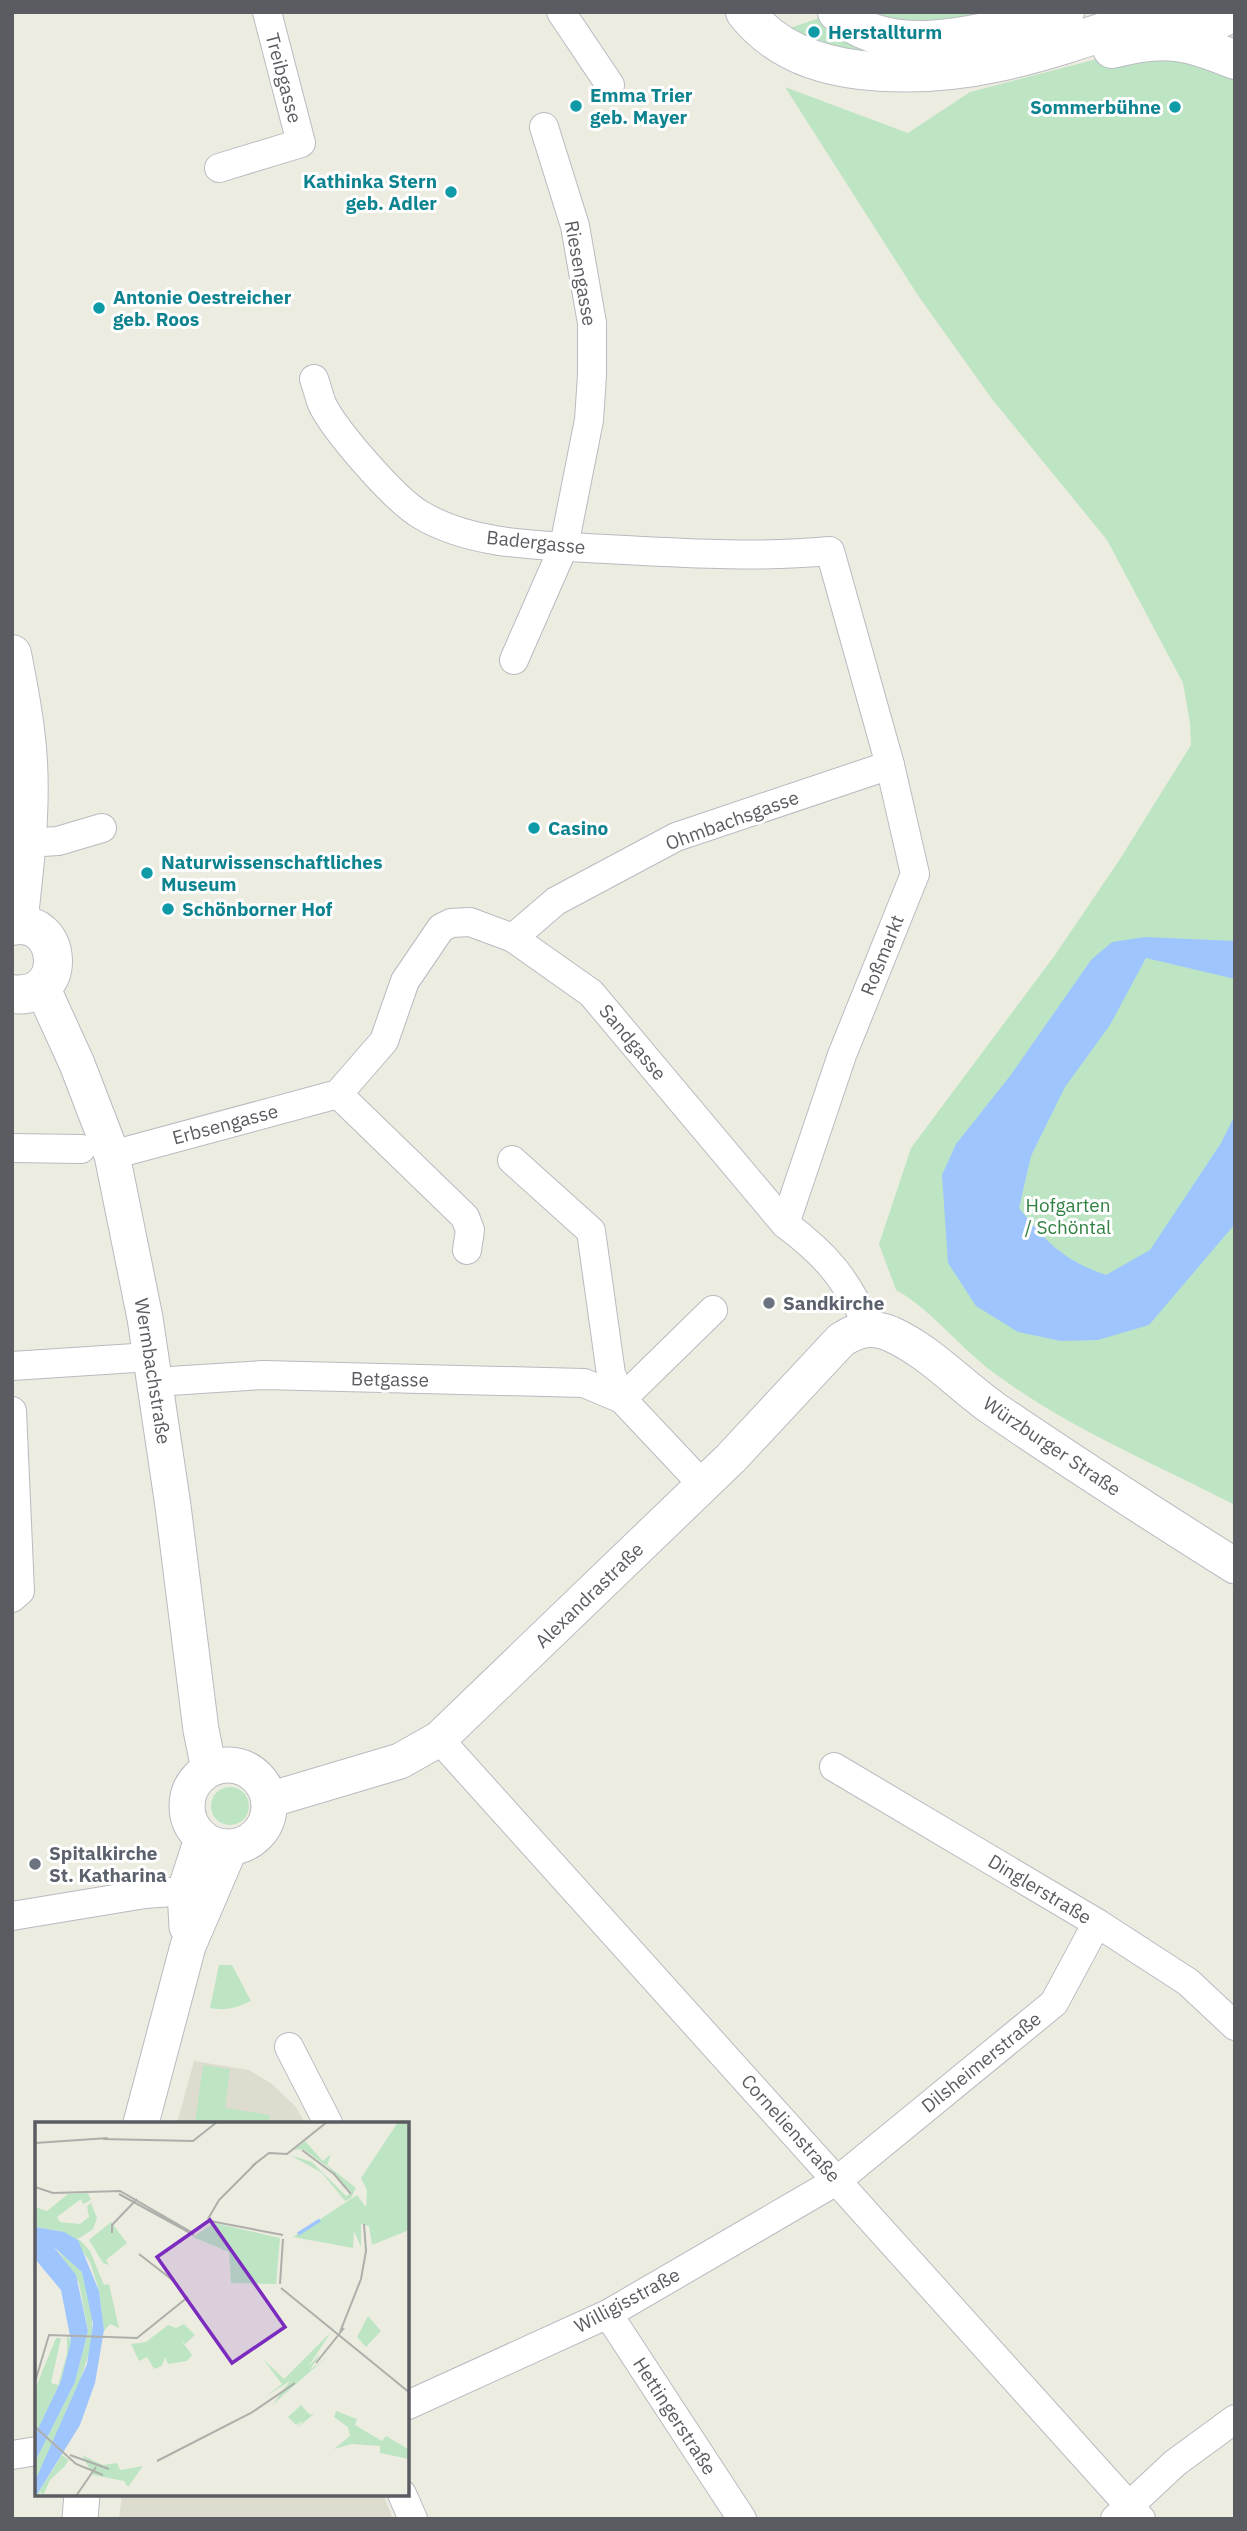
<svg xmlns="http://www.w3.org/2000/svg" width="1247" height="2531" font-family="'IBM Plex Sans',sans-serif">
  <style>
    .education { fill: #dddccf }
    .green { fill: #bde5c4 }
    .water { fill: #9fc5ff }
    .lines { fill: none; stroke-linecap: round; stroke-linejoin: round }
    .minor-casing { stroke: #b9bac0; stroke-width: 30 }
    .tertiary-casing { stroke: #b9bac0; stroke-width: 37 }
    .secondary-casing { stroke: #babcc3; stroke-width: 40 }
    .minor { stroke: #fff; stroke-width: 28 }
    .tertiary { stroke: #fff; stroke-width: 35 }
    .secondary { stroke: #fff; stroke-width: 38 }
    .culture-dot { fill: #0f9aa8; stroke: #fff; stroke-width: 2.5 }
    .worship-dot { fill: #6b7280; stroke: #fff; stroke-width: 2.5 }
    .labels { text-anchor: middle; stroke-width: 6; stroke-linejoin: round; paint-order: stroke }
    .culture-label { font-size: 19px; font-weight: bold; fill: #0d838f; stroke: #fff; text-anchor: start }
    .street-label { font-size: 19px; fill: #5a5c62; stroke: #fff }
    .park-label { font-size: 19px; fill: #328143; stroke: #fff }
    .worship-label { font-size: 19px; font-weight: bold; fill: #5b616d; stroke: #fff; text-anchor: start }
    .inset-river { fill: none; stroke: #9fc5ff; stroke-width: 3.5 }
    .inset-road { fill: none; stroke: #aeaeaa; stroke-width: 2 }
    .view { fill: #7b2cbf; fill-opacity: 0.15; stroke: #7b2cbf; stroke-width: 3.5 }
    .inset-edge { fill: none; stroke: #5a5c62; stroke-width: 3.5 }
  </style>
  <rect width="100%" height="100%" fill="#edece1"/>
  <g class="education">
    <polygon points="194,2061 249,2070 272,2084 296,2107 305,2123 177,2123"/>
    <polygon points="122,2494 383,2494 393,2519 119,2519"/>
  </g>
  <g class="green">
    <polygon points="864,12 1007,12 910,27"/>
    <polygon points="822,17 882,51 848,52 784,30"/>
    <path d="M1124,52L1235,69V1505C1153,1463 1068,1428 994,1373C960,1348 933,1311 896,1290L879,1244L911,1148L1055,955L1120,859L1191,745L1190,723L1183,683L1107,540L992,399L917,294L785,87L908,133L970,92Z"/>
    <circle cx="230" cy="1806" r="19"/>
    <path d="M219,1965H232L251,2001C236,2008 226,2011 210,2008Z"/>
    <polygon points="203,2065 230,2069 225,2108 270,2115 269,2123 195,2123"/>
  </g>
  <path class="water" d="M1145,937L1235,941V979L1146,958L1110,1025L1065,1087L1031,1156L1019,1208C1047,1243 1063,1260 1106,1275L1150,1250L1221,1143L1235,1115V1224L1149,1325L1098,1340L1061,1341L1018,1332L976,1306L948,1263L942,1175L956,1144L1010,1076L1091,960L1112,942Z"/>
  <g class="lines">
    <defs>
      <g id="minor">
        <polyline points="561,12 610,85"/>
        <polyline points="219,168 301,143 267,12"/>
        <path d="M314,379C317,387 319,396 322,404C335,431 395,500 421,515C475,547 546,545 607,549C682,553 755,558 830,551L890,765L915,874L842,1055L785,1224"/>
        <polyline points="514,660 564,546 589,420 592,375 592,323 575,226 544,127"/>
        <polyline points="27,843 58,841 102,828"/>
        <polyline points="513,938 556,901 676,837 890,765"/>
        <polyline points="338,1094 465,1217 470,1230 467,1250"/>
        <polyline points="12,1148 81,1149"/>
        <path d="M112,1155L338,1094L384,1041L405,981L441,928L451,923L470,922L513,938L591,993L785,1224C828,1256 846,1279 869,1328"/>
        <polyline points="512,1160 591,1231 611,1374 622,1399 703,1485"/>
        <polyline points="12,1366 150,1357"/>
        <polyline points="154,1382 263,1375 584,1383 622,1399"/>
        <polyline points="622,1399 713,1310"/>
        <polyline points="12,1411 20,1591 12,1598"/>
        <polyline points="439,1739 1141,2519"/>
        <polyline points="834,1767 1097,1923 1188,1982 1235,2026"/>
        <polyline points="12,1916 145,1894 185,1891"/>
        <polyline points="289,2047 328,2123"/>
        <polyline points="608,2314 742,2519"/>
        <polyline points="408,2405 608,2314 838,2180 1054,2003 1097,1923"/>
        <polyline points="12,2455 37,2451"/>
        <polyline points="402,2494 413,2519"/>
        <polyline points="1115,2519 1175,2463 1235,2419"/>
      </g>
      <g id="tertiary">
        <polyline points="42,987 77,1064 112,1155 145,1318 173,1506 201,1730 209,1769"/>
        <circle cx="228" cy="1806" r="41"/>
        <path d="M269,1800L400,1761L439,1739L731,1458L841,1340C858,1329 872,1326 891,1334C929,1351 960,1385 994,1409C1073,1463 1154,1515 1235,1566"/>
        <polyline points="187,1927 185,1891 202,1839"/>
        <polyline points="141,2123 188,1946 230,1848"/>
        <polyline points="80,2519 82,2494"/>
      </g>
      <g id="secondary">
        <path d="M745,12C774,49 816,65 861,70C970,83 1060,46 1162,12"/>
        <path d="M837,12C895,66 998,28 1065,12"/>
        <path d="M1180,12C1197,24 1215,25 1232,12"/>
        <path d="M1112,49C1164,35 1187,40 1235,60"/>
        <path d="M12,654C19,690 26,726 28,762C31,816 24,871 18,925"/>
        <path d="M12,926C62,915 71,1001 12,994"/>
      </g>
    </defs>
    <use href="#minor" class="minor-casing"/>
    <use href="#tertiary" class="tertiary-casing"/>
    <use href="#secondary" class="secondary-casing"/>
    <use href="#minor" class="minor"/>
    <use href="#tertiary" class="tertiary"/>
    <use href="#secondary" class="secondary"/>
  </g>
  <g class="culture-dot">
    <circle cx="814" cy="32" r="7"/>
    <circle cx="576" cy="106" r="7"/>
    <circle cx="1175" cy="107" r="7"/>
    <circle cx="451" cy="192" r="7"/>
    <circle cx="99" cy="308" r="7"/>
    <circle cx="534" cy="828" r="7"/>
    <circle cx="147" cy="873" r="7"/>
    <circle cx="168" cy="909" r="7"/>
  </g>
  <g class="worship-dot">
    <circle cx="769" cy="1303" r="7"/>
    <circle cx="35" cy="1864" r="7"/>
  </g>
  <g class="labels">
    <g class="culture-label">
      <text x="828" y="39">Herstallturm</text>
      <text x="590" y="102">Emma Trier<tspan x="590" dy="22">geb. Mayer</tspan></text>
      <text x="1161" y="114" text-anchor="end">Sommerbühne</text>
      <text x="437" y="188" text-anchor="end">Kathinka Stern<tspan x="437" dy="22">geb. Adler</tspan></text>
      <text x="113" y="304">Antonie Oestreicher<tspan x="113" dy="22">geb. Roos</tspan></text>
      <text x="548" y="835">Casino</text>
      <text x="161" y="869">Naturwissenschaftliches<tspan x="161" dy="22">Museum</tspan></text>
      <text x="182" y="916">Schönborner Hof</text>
    </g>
    <g class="street-label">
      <text transform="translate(284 78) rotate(75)" y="7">Treibgasse</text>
      <text transform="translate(581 273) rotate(80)" y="7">Riesengasse</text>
      <text transform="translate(536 542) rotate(6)" y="7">Badergasse</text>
      <text transform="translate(732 820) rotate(-20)" y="7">Ohmbachsgasse</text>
      <text transform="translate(882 955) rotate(-68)" y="7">Roßmarkt</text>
      <text transform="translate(633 1042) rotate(50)" y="7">Sandgasse</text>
      <text transform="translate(225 1124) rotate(-15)" y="7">Erbsengasse</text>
      <text transform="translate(153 1371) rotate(81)" y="7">Wermbachstraße</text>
      <text transform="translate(390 1379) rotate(1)" y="7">Betgasse</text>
      <text transform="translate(1052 1446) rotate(34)" y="7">Würzburger Straße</text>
      <text transform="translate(589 1595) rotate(-44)" y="7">Alexandrastraße</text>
      <text transform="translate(1040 1889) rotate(31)" y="7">Dinglerstraße</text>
      <text transform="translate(981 2062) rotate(-39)" y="7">Dilsheimerstraße</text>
      <text transform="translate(791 2128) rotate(48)" y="7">Cornelienstraße</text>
      <text transform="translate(627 2300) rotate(-28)" y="7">Willigisstraße</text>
      <text transform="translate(675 2416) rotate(57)" y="7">Hettingerstraße</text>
    </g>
    <g class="park-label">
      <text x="1068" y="1212">Hofgarten<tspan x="1068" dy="22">/ Schöntal</tspan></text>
    </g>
    <g class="worship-label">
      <text x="783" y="1310">Sandkirche</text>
      <text x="49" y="1860">Spitalkirche<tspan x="49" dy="22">St. Katharina</tspan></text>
    </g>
  </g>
  <g transform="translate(35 2122)">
    <rect width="374" height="374" fill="#edece1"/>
    <path d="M363,0H374V108L337,123L334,104L326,102V125L319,109L318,126L258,115L322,73L331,85L332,68L326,56ZM270,19L288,39L296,32L292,43L321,66L316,76L310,79L287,51L255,33L277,40L311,74L317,71L294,46L268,27L259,28ZM53,71L56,78L48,82L46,77L22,95L25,100L45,102L54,95L52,84L56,81L62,96L58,107L48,114L40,118L28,110L0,105V85L12,89L33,72ZM76,100L92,121L71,138L74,143L68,141L54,118ZM179,101L245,116L241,162L196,161L194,130L158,115ZM44,117L55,129L69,163L74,162L84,206L75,202L69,209L64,168L55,140L41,120ZM21,125L47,149L57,182V222L39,277L0,359V340L40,260L53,209L44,161ZM333,194L346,209L331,225L322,215ZM149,202L160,213L150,222L146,218L157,233L152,239L133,242L130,235L127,244L119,247L112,235L104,239L96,222L111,220L133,203L141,206ZM296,210L273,245L285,232L275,248L293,234L237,283L255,259L230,275L247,262L228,237L249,257ZM32,213L36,219L32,241L26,259L0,315V267L21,216H26L16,261L23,263L32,232ZM266,283L275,293L280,291L262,306L268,299L261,303L253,295ZM301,289L322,297L320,303L347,319L351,314L373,327L374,337L345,331V324L317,322L299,327L315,314L313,305L299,295ZM27,333L34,338L29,345L15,358L8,374L6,370L1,374ZM47,333L68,343L82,341L85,348L108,344L93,365L89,359L58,353Z" fill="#bde5c4"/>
    <path d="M0,105L29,110L43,118L64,169L69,208L60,261L45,303L1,374L0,359L52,242L58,202L47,150L19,125L41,153L53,209L40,260L0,340V313L26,259L36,219L26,168L0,137Z" fill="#9fc5ff"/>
    <path class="inset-river" d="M263,112L285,98"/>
    <path class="inset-road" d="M68,17L158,19L182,0M0,21L73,16M267,28L299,52L316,72M217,44L234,31L252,32L292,0M0,65L18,71L85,69L158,111L171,100M84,72L159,113M173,97L184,78L221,41M175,99L248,113M77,111V103L102,77M104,132L140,160L151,176M245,162L248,117M246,166L375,271M305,210L326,157L331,129L329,102M281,241L309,206M0,260L14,213L102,216L153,175M0,305L41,342L68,353M35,333L74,347M122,339L216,291L260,261M41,374L61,345"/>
    <path class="view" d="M175,98L250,205L197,241L122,135Z"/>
    <rect width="374" height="374" class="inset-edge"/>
  </g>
  <rect width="1247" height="2531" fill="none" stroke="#5a5c62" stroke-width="28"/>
</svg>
